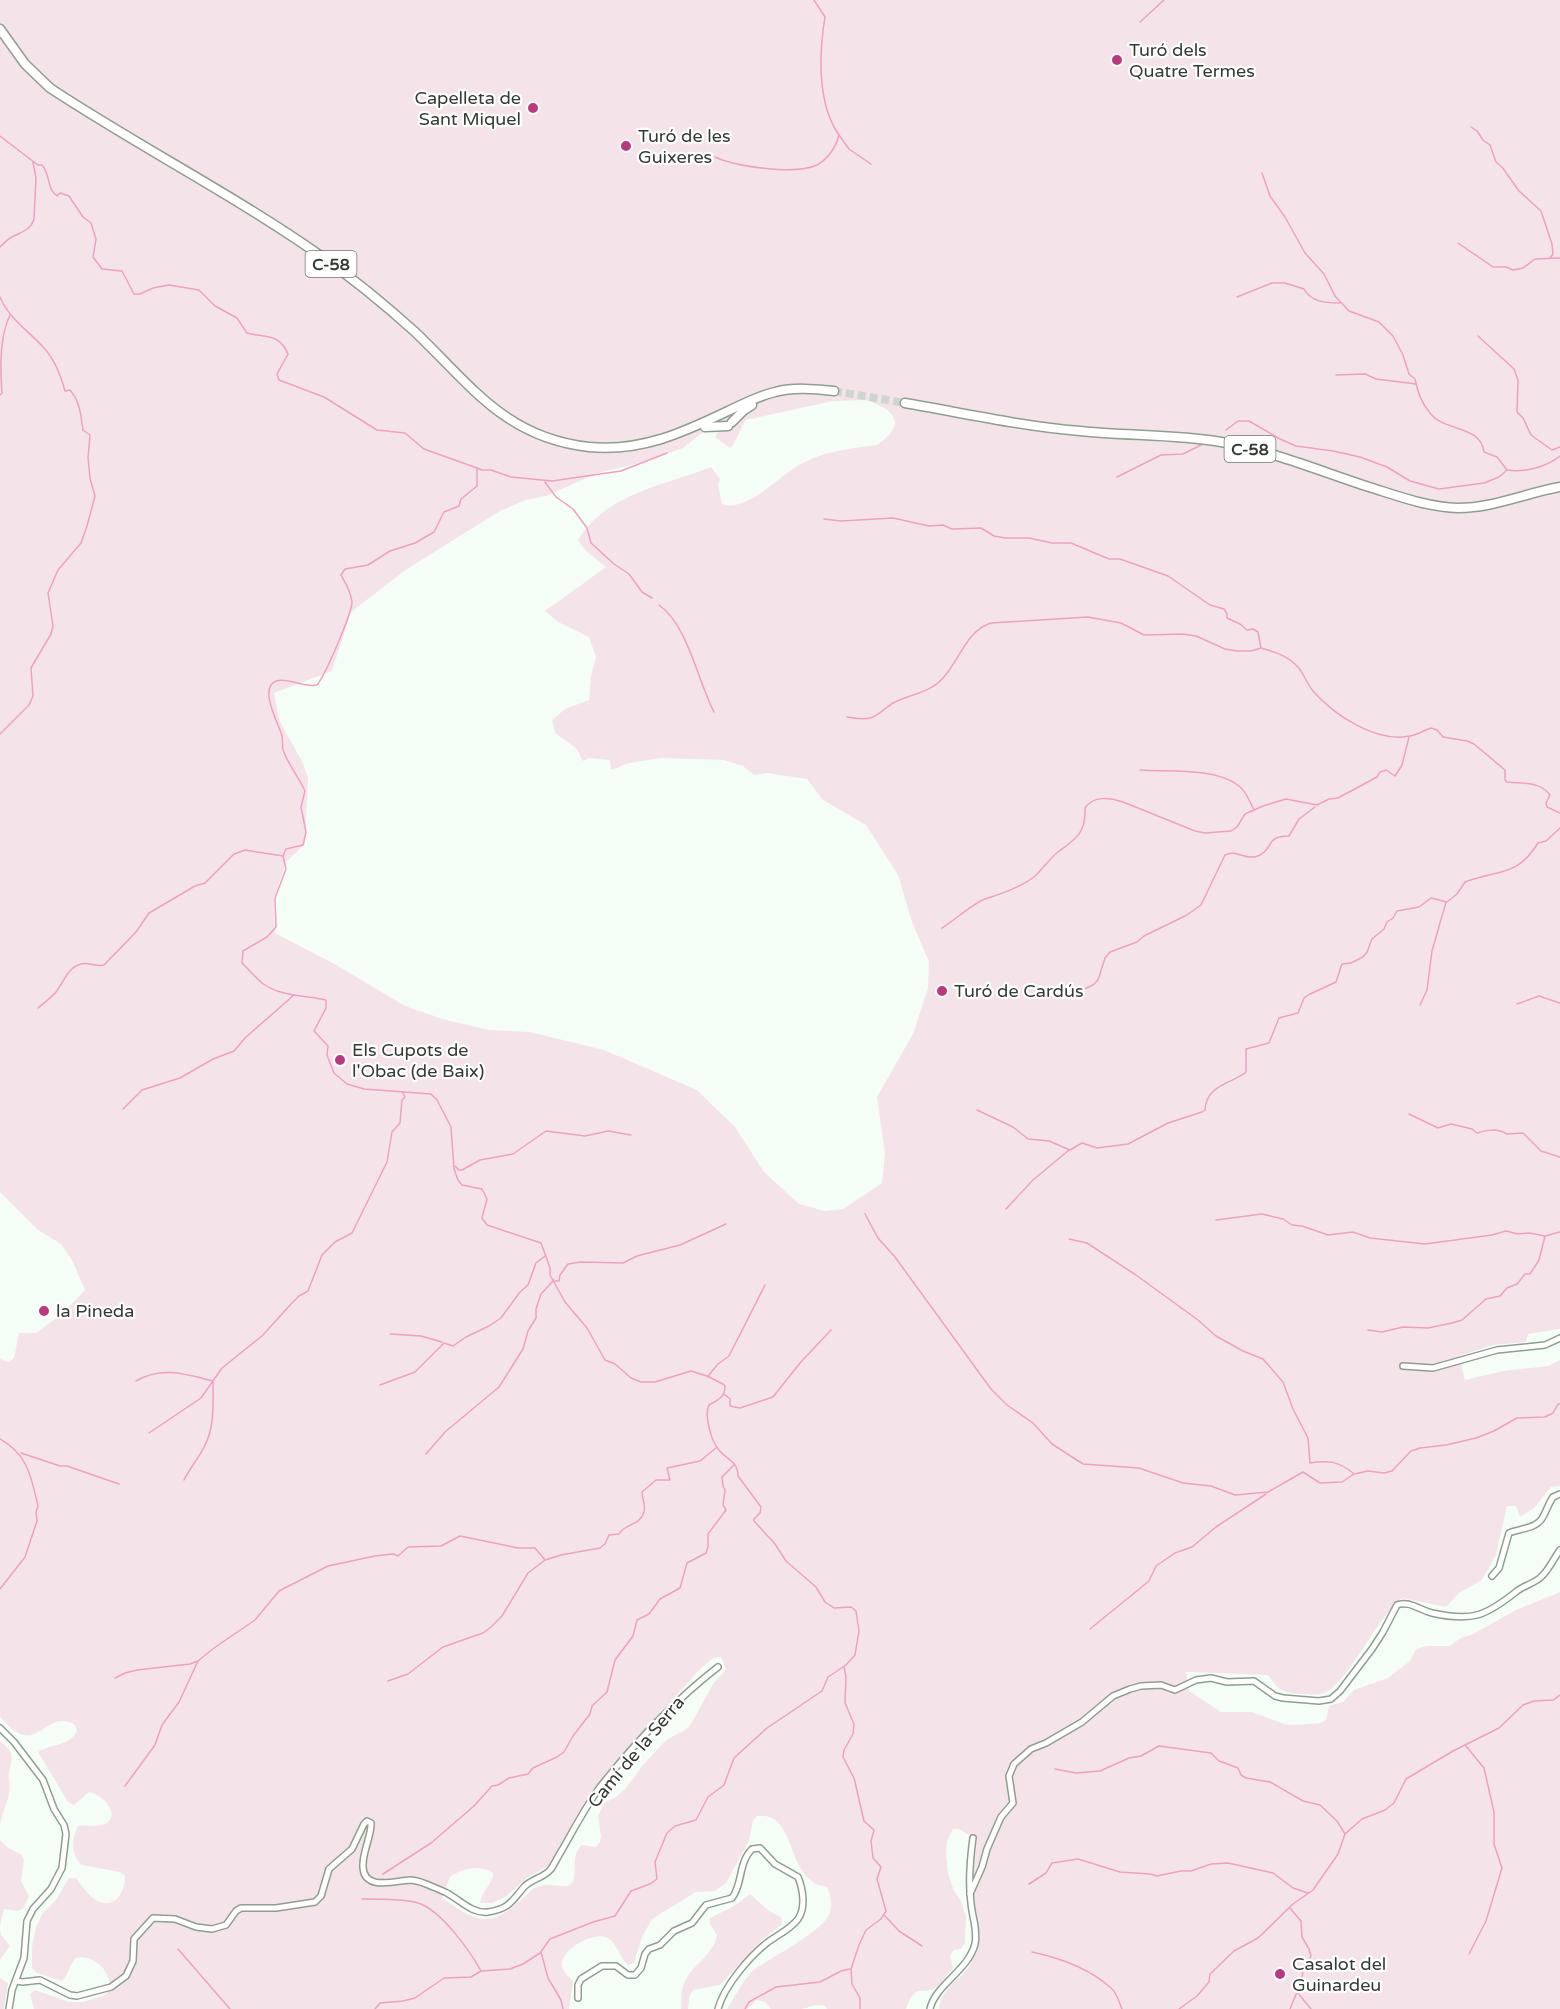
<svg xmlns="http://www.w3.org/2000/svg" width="1560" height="2009" font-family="'Varela Round',sans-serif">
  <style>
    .green { fill: #f4e4ea; fill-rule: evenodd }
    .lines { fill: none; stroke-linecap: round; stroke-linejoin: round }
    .stream { stroke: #f09fc3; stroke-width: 1.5 }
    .primary-tunnel { stroke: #ced7cf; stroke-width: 8; stroke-dasharray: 8 4; stroke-linecap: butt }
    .minor-casing { stroke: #8ca08d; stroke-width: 8 }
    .primary-casing { stroke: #8ca08d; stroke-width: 11 }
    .minor { stroke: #fff; stroke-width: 5 }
    .primary { stroke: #fff; stroke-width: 8 }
    .poi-dot { fill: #bb387f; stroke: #fff; stroke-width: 2 }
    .labels { text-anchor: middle; stroke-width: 4.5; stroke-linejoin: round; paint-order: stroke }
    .shield { fill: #fff; stroke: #707670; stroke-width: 1.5 }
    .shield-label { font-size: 16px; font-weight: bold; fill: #333b33 }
    .poi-label { font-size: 18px; fill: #333b33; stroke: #fff; text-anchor: start }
    .street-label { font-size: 18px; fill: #333b33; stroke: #fff }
  </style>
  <rect width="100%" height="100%" fill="#f5fef6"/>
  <g class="green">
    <path d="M0,0H1560V1329L1528,1334L1526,1342L1493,1345L1459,1356L1465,1380L1503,1371L1548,1366L1560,1360V1486L1551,1487L1534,1508L1520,1517L1516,1506H1507L1496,1555L1482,1580L1459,1593L1446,1607L1402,1598C1376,1618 1348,1684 1324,1693C1319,1696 1308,1694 1301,1694C1282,1693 1279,1690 1268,1675L1186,1672L1189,1691L1221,1712H1252L1284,1724L1293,1725L1320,1723L1326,1720L1329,1706L1343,1702L1354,1690L1388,1678L1410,1661L1416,1649L1427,1646H1450L1459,1639L1473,1634L1516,1610L1560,1592V2009H939C942,1984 966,1979 972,1960C981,1932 975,1923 974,1896C973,1877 975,1859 977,1840L959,1829H953L947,1841L946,1854L948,1873L954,1891L961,1901L966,1916L965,1943L961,1949L954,1950L950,1955L953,1968C948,1973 943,1982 938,1986C923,1998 916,1979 906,2009H827L825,2006C815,2003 810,2008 801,2009C791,2009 781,2009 771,2009L765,2002L757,2000L747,2009H727L744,1981L752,1971C770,1958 820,1933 829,1915C833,1906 831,1895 827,1887C784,1882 799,1811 757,1816L753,1821L749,1841L726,1883L715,1891L696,1892L652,1919L642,1937L634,1963L628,1965C620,1958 617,1944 608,1938C595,1930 559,1950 562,1966C563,1972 569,1977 573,1981L569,2009H34L30,1994L35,1990L69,2002H83L106,1995C108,1990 110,1985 109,1980C105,1965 91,1955 76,1958C69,1965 69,1974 62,1981L37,1973L32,1968V1947L36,1927L42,1914L56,1900L69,1878H76C81,1885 88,1895 96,1900C114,1910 125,1894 125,1876L120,1872L82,1865C70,1856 72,1837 78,1826C87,1824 99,1828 107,1823C121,1812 101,1794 89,1792L74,1805L68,1802L38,1752C50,1744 70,1746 77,1731L75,1725C50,1710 41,1744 18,1733C11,1729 5,1722 0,1717V1359L9,1362L14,1358L19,1333H36L63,1313L85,1290L72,1260L61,1244L38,1230L0,1192ZM865,400C895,409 908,424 877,445C846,449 816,452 790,471C773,483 743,512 722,504L718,485L720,479L711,467C665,485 605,494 578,540L586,551L606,567L545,611L558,622L589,637L596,657L591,676L589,700L565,709L552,720L555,733L576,748L583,761L589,758L610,760L611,770L629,763L661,758L724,760L743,766L754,775L767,773L807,779L823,800L866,825L898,875L912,922L929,962L928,988L913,1034L877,1097L885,1154L882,1183L843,1209L825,1211L799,1204L764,1172L735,1127L697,1090L604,1050L530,1032L489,1030L446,1020L405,1006L338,966L275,933L274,898L286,862L305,844L308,778L302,761L280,722L274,693L332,671L351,612L407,569L500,511L526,500L546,496L598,473L648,461L683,448L702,433L719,430L715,437L730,448C738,440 739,430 746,420L833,401ZM721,1657L726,1669L713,1684L691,1724L687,1729L666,1740L643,1765L626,1788L616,1797L604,1803L598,1816L601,1836L600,1842L596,1847L582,1845C571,1854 577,1869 573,1882L568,1886C558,1887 549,1883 540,1886C532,1888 527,1895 521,1900C488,1930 476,1921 442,1898L450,1877C462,1868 479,1864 493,1873C493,1885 481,1891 480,1903H492L505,1897L528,1877L548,1866L590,1793L634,1742L703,1666L714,1658Z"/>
    <path d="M0,1741C16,1754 12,1755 9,1773C8,1780 11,1785 9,1792C8,1803 2,1813 0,1824Z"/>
    <polygon points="0,1840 8,1848 21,1854 24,1860 21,1881 29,1896 23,1909 17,1911 4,1909 0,1926"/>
    <path d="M750,1894L769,1911L781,1917L782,1924L761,1941L720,1985L693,1990L690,1995L688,2009H681C682,1999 680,1990 685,1981C693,1964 714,1955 717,1935L710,1924V1918L734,1906Z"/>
    <polygon points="0,1930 1,1935 10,1946 0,1960"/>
    <polygon points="0,1978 8,1983 4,2009 0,2009"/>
  </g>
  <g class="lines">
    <g class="stream">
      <polyline points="1140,22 1164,0"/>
      <polyline points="1471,127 1477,131 1483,140 1490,145 1496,162 1502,167 1519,191 1541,211 1552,244 1553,254 1550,258"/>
      <polyline points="839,135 849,149 871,164"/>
      <path d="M0,136L38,165H42C51,175 46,188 57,196L60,193L69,196L83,217L91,223L96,239L93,257L102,269L122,271L134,294H140L153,288L169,285L199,290L215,306L237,318L247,333C266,338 279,333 288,354L277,374L279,380L324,397L377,430L405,433L424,449L477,468V486L461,499L459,506L444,512L434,532L415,543L390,551L368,565L345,569L341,575C346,584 351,592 352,602C352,613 325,676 317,685C303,688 289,677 276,681C258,688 279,724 282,736C283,740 282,745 283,750C287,762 299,778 305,791L301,807L306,832L303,845L286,849L283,856L286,869L275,898L276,927L267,937L243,951L242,963C249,970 255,977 262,983C281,997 304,995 326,1000V1008L314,1031L328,1046L327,1055L334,1073L347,1084L364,1089L431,1094L437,1100L451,1127L454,1169L458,1180L462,1185L482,1189L487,1199L482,1218L487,1225L541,1243L550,1268V1275L565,1302L587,1328L605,1360L615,1364L631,1378L641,1382H655L691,1371L707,1376L723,1384L725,1386C725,1398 717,1400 709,1405C704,1415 711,1441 719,1450C727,1460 738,1461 738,1476L761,1507L760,1513L754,1519V1521L775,1544L786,1561L816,1587L825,1602L834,1608L851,1607L856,1611L859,1631L855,1655L846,1665L828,1677L822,1691L767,1728L734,1758L724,1785L708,1797L696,1820L675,1826L667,1833L655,1862L657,1879L650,1884L631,1891L615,1916L593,1922L550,1939L540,1953L523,1964L510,1969L481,1971L471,1977L444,1978L415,1998L403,2001L380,2003L375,2009"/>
      <path d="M715,157C737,167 795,175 817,165C828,159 836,147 839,135C817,104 819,53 825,17L814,0"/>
      <path d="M1262,173L1270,196L1285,217L1305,253L1324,274L1335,296L1349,311L1379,322L1393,336L1403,355L1409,374L1415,379C1418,393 1421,402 1430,413C1444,432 1481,425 1484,452L1497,457L1507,470"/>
      <polyline points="1458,243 1493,267 1506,267 1513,270 1523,268 1535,259 1560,258"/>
      <path d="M0,247C3,244 8,239 12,237C21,232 31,230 34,219L36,178L33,162"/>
      <path d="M0,297C9,319 29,331 44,348C55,360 61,376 65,391L70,390C80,401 81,416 83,430L90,435L88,458L90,478L95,496L87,526L81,543L58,570L48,593L53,626L51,634L31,668L33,696L29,705L0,734"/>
      <path d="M1237,297L1272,283H1285L1304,289C1311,302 1326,303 1340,303"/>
      <polyline points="1478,336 1514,369 1518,380 1517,412 1523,418 1531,435 1552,450 1560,447"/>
      <polyline points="1336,375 1365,374 1376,379 1416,384"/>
      <path d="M0,395L2,393C0,369 0,336 10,315"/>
      <path d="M1226,430L1238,421H1249L1280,439L1296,446L1333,451L1360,457L1387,467L1410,481L1439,489L1484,483L1499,477L1507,470C1524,473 1546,467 1560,456"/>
      <polyline points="477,468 482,470 491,470 511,477 552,481 621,471 667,453"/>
      <polyline points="1117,477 1161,455 1183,454 1203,444"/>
      <polyline points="545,482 556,497 573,509 587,528 591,543 614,564 629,574 642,592 652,598"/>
      <path d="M824,519L841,521L893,518L929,526L943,525L952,529L981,528L994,536L1006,538H1029L1052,543H1071L1109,559H1120L1168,576L1210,605L1224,609L1227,614V618L1240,624L1247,630L1253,629L1258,632L1261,648C1275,652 1288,656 1298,667C1304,674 1307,684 1313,691C1334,715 1376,743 1410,736C1418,735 1424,730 1431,728L1437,730L1443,737L1467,741L1474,744L1505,770V780L1507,782C1523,784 1540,781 1550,795L1546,803L1547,807L1560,813"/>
      <path d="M659,605C688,625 698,682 714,712"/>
      <path d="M847,717C854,718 863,720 870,718C878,716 885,708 893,703C910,694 930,693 943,678C959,661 967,630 991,623L1088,617L1121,623L1144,635L1183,634L1196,636L1225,649L1237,651H1251L1261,648"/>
      <path d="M1140,770C1168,772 1216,767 1239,786C1246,791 1250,802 1254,810"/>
      <path d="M942,928C952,922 975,902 985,899C1001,894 1022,887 1035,876C1043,869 1049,859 1058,852C1076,839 1086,833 1085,808C1094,795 1110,798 1123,802L1195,831L1205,833L1231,831L1237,827L1245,814L1263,806L1286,799L1317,805L1329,799L1338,798L1377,777L1380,772L1386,770L1395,776L1402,765L1409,737"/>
      <path d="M1082,990L1093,985L1098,980L1105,958L1110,952L1137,942L1144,936L1187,915L1201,905L1225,855C1236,849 1246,861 1258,856C1275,849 1264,836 1289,836L1299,819L1315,807"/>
      <polyline points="1517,1004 1539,996 1560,1003"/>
      <polyline points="1420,1005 1427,990 1432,951 1446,902"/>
      <path d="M38,1008C44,1003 51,998 56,992C64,982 67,968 81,964C89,962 96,967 104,965L136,932L149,913L195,886L205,883L234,854L245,850L283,856"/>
      <polyline points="123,1109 142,1090 180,1078 213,1059 234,1051 245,1038 294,995"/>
      <path d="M977,1110L1013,1127L1028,1139L1049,1141L1070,1150L1082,1143L1097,1148L1128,1144L1168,1123L1202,1112L1205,1110C1206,1084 1234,1083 1246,1072V1049L1269,1043L1279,1018L1298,1013L1304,998L1308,995L1336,982L1342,964L1351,963L1363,957L1367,952L1372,939L1384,929L1387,922L1393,918L1397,911L1419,907L1431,898L1447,902L1457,894L1465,882C1499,869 1516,878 1538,843L1546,841L1560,828"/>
      <path d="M1409,1114L1438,1128L1451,1124L1472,1129L1477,1133C1487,1130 1497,1128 1507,1134L1523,1133L1541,1151L1560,1157"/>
      <polyline points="455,1166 459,1170 462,1170 480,1160 513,1154 546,1131 585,1136 608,1131 631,1135"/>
      <polyline points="1006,1209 1033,1180 1069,1150"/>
      <polyline points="865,1214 878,1238 895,1257 991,1389 1007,1405 1033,1423 1052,1444 1083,1464 1139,1468 1183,1483 1211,1486 1235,1495 1268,1492 1303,1472 1320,1483 1342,1482 1354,1474 1368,1471 1384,1473 1392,1471 1411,1451 1420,1448 1446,1445 1476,1438 1494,1431 1517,1418 1545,1417 1553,1413 1558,1404 1560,1404"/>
      <polyline points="1216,1220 1262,1214 1283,1219 1292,1225 1302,1226 1328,1235 1353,1232 1370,1238 1425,1244 1492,1235 1506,1231 1518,1234 1529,1233 1545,1236"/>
      <path d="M1069,1239L1087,1243L1136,1275L1198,1320L1216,1336L1243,1351L1263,1359L1283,1382L1293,1409L1308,1438L1310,1463C1328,1460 1338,1461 1353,1473"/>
      <polyline points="555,1281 559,1281 560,1275 568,1264 581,1262 623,1263 637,1256 680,1245 726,1224"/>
      <polyline points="1368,1330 1382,1332 1403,1327 1428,1328 1452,1323 1462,1320 1486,1299 1500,1296 1507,1288 1517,1284 1525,1274 1530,1274 1539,1260 1545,1236 1560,1232"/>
      <polyline points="390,1334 421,1336 442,1342"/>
      <polyline points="708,1376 718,1364 729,1356 765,1285"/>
      <path d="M136,1381C162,1366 185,1374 213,1381C213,1403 215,1428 204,1447C198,1459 190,1468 184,1480"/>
      <polyline points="380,1385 415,1372 444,1343 453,1346 466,1337 489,1326 501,1318 520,1292 528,1285 536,1263 545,1256"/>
      <polyline points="724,1394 730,1399 730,1406 740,1408 773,1397 800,1363 831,1330"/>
      <polyline points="149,1433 201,1398 222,1368 262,1336 291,1304 299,1296 308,1291 322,1255 335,1242 352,1233 387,1162 392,1132 400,1123 402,1100 405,1097 403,1093"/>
      <path d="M0,1439C28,1455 31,1476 38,1506L36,1512L37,1521L25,1557L0,1589"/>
      <polyline points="21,1453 60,1466 67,1466 119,1484"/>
      <polyline points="426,1454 445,1432 499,1387 523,1349 528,1331 536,1318 536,1309 541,1294 554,1280"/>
      <polyline points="1090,1629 1149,1581 1156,1566 1175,1553 1192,1547 1216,1527 1266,1494"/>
      <polyline points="844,1667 846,1677 845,1703 854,1724 853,1734 844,1750 843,1757 854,1778 864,1821 874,1830 871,1841 873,1858 881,1867 877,1879 886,1911 881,1919 866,1930 859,1945 851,1969 852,1984 860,1998 860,2009"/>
      <polyline points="115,1678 125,1673 137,1670 190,1664 198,1661"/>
      <polyline points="388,1681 408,1674 443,1647 483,1633 491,1627 502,1616 528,1573 545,1560"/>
      <polyline points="1466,1746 1484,1768 1494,1812 1494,1844 1502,1868 1486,1921 1469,1954"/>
      <polyline points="1055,1769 1076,1773 1100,1771 1129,1758 1141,1756 1159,1746 1211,1753 1219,1761 1238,1768 1241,1775 1246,1778 1270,1782 1303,1801 1320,1805 1337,1821 1345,1834"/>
      <path d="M125,1786L155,1745L162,1725L179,1702L198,1661L214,1648L255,1620L279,1591L328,1566L375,1556L393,1554L398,1556L408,1547L441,1546L460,1536L518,1548H535L545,1560L561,1555L600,1548L605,1544L609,1535L619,1534C625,1523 640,1526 644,1512C646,1506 642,1498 642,1492L656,1480H670L667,1468L700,1461L716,1448"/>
      <polyline points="383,1874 431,1843 474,1806 492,1786 498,1785 509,1778 528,1774 533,1768 557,1757 564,1752 573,1736 590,1714 592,1706 607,1692 615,1660 633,1636 637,1620 649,1614 660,1599 680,1588 687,1563 706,1553 708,1547 708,1534 726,1510 723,1505 725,1490 723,1486 722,1477 734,1465"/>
      <polyline points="1029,1884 1046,1873 1052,1863 1078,1859 1120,1872 1150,1874 1157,1876 1181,1871 1191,1871 1211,1864 1228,1863 1273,1873 1293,1888 1308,1893"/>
      <path d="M362,1899C376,1899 406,1899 418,1903C441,1910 470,1951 481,1971"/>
      <polyline points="884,1915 899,1931 922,1946"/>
      <polyline points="178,1949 230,2009"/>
      <polyline points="541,1952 548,1978 561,2000 563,2009"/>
      <path d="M1032,1952C1060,1958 1089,1968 1111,1988C1117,1993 1119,2002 1122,2009"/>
      <polyline points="1297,1992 1311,2009"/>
      <polyline points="745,2009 749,2002 776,1987 820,1982 841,1971 850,1969"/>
      <polyline points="1179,2009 1197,1996 1209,1982 1210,1974 1234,1951 1258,1938 1293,1904 1313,1890 1338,1854 1345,1834 1362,1819 1385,1810 1394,1803 1406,1779 1453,1751 1499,1728 1523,1705 1534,1701 1553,1700 1560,1695"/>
      <polyline points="1290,2009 1302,1980 1303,1970 1311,1956 1309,1949 1302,1937 1301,1921 1290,1908"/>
    </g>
    <polyline class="primary-tunnel" points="834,391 905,403"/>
    <defs>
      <g id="minor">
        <polyline points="1403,1366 1433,1368 1497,1350 1545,1345 1560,1338"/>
        <path d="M1492,1576L1499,1568L1509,1533C1521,1528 1538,1529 1544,1515C1547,1509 1549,1503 1553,1497L1560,1494"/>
        <polyline points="0,1728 14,1742 43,1780 54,1809 64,1825 66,1834 62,1868 51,1889 33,1909 27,1921 24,1958 12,1990 9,2009"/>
        <path d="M970,1894L982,1867L987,1849L1001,1817L1013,1803L1009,1776L1014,1764L1031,1749L1046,1743L1082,1722L1113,1696L1130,1689L1141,1686L1161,1685L1175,1690L1196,1680L1211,1678L1227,1682L1254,1681L1275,1696L1283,1698L1319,1701L1331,1699L1340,1691L1372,1649L1383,1632L1397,1605C1408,1600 1420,1610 1432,1613C1472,1622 1486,1616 1517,1591C1525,1585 1535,1583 1541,1577C1549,1570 1554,1558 1560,1550"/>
        <path d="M16,1981L23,1982L40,1980L70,1995L77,1996L111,1987L126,1976L133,1961L134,1939L153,1918L175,1919L196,1927L212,1929L226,1925L236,1911L241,1908H276L315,1902L321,1896L329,1869L352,1849L364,1824L367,1821L371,1823C372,1835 362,1852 363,1867C364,1891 395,1881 409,1880C415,1880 421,1882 426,1884C433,1887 441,1890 447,1893C460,1900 472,1914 488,1912C509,1909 512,1901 524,1887C531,1879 544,1878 551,1869C555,1863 558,1856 562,1850C574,1829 586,1806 600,1787C635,1743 674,1701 718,1667"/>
        <path d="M578,1998V1985L581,1979L602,1966H616L628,1975H635L641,1968L645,1954L649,1949L660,1945L674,1931L692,1923L706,1905L732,1898C743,1884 738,1863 752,1849L760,1848L775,1864L798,1877C803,1889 806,1908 798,1919C792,1928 778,1935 768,1942C750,1956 724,1986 718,2009"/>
        <path d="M930,2009C935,1985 968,1971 975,1944C978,1930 972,1917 971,1903C968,1881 970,1860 973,1838"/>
      </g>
      <g id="primary">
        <path d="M0,29L25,64L50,88C138,146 232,194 318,254C351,277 384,304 414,331C470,384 505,438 589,447C641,452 682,433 728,411C743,404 758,396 775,392C794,387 814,389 834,391"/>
        <path d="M905,403C963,413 1021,426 1080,431C1127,436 1174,434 1221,442C1272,451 1320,471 1369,487C1398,496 1427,507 1458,508C1493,508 1526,493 1560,487"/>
        <polyline points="732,422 744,410 752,405"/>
        <polyline points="705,427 728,426"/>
      </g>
    </defs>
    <use href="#minor" class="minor-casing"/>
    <use href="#primary" class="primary-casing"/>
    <use href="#minor" class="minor"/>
    <use href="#primary" class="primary"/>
  </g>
  <g class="poi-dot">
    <circle cx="1117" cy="60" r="6"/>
    <circle cx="533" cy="108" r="6"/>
    <circle cx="626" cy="146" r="6"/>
    <circle cx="942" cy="991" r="6"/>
    <circle cx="340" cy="1060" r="6"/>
    <circle cx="44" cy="1311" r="6"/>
    <circle cx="1280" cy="1974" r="6"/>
  </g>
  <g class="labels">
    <g class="shield">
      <rect x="305.5" y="251" width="51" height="26" rx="4.5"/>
      <rect x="1224.5" y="436" width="51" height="26" rx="4.5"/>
    </g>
    <g class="shield-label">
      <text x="331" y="270">C-58</text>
      <text x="1250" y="455">C-58</text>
    </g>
    <g class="poi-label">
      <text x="1129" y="56">Turó dels<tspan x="1129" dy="21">Quatre Termes</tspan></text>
      <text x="521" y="104" text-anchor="end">Capelleta de<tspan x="521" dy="21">Sant Miquel</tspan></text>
      <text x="638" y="142">Turó de les<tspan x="638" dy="21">Guixeres</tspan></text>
      <text x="954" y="997">Turó de Cardús</text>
      <text x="352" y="1056">Els Cupots de<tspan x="352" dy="21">l'Obac (de Baix)</tspan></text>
      <text x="56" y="1317">la Pineda</text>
      <text x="1292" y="1970">Casalot del<tspan x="1292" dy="21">Guinardeu</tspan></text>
    </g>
    <g class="street-label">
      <text transform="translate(636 1752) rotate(-50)" y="6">Camí de la Serra</text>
    </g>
  </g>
</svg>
